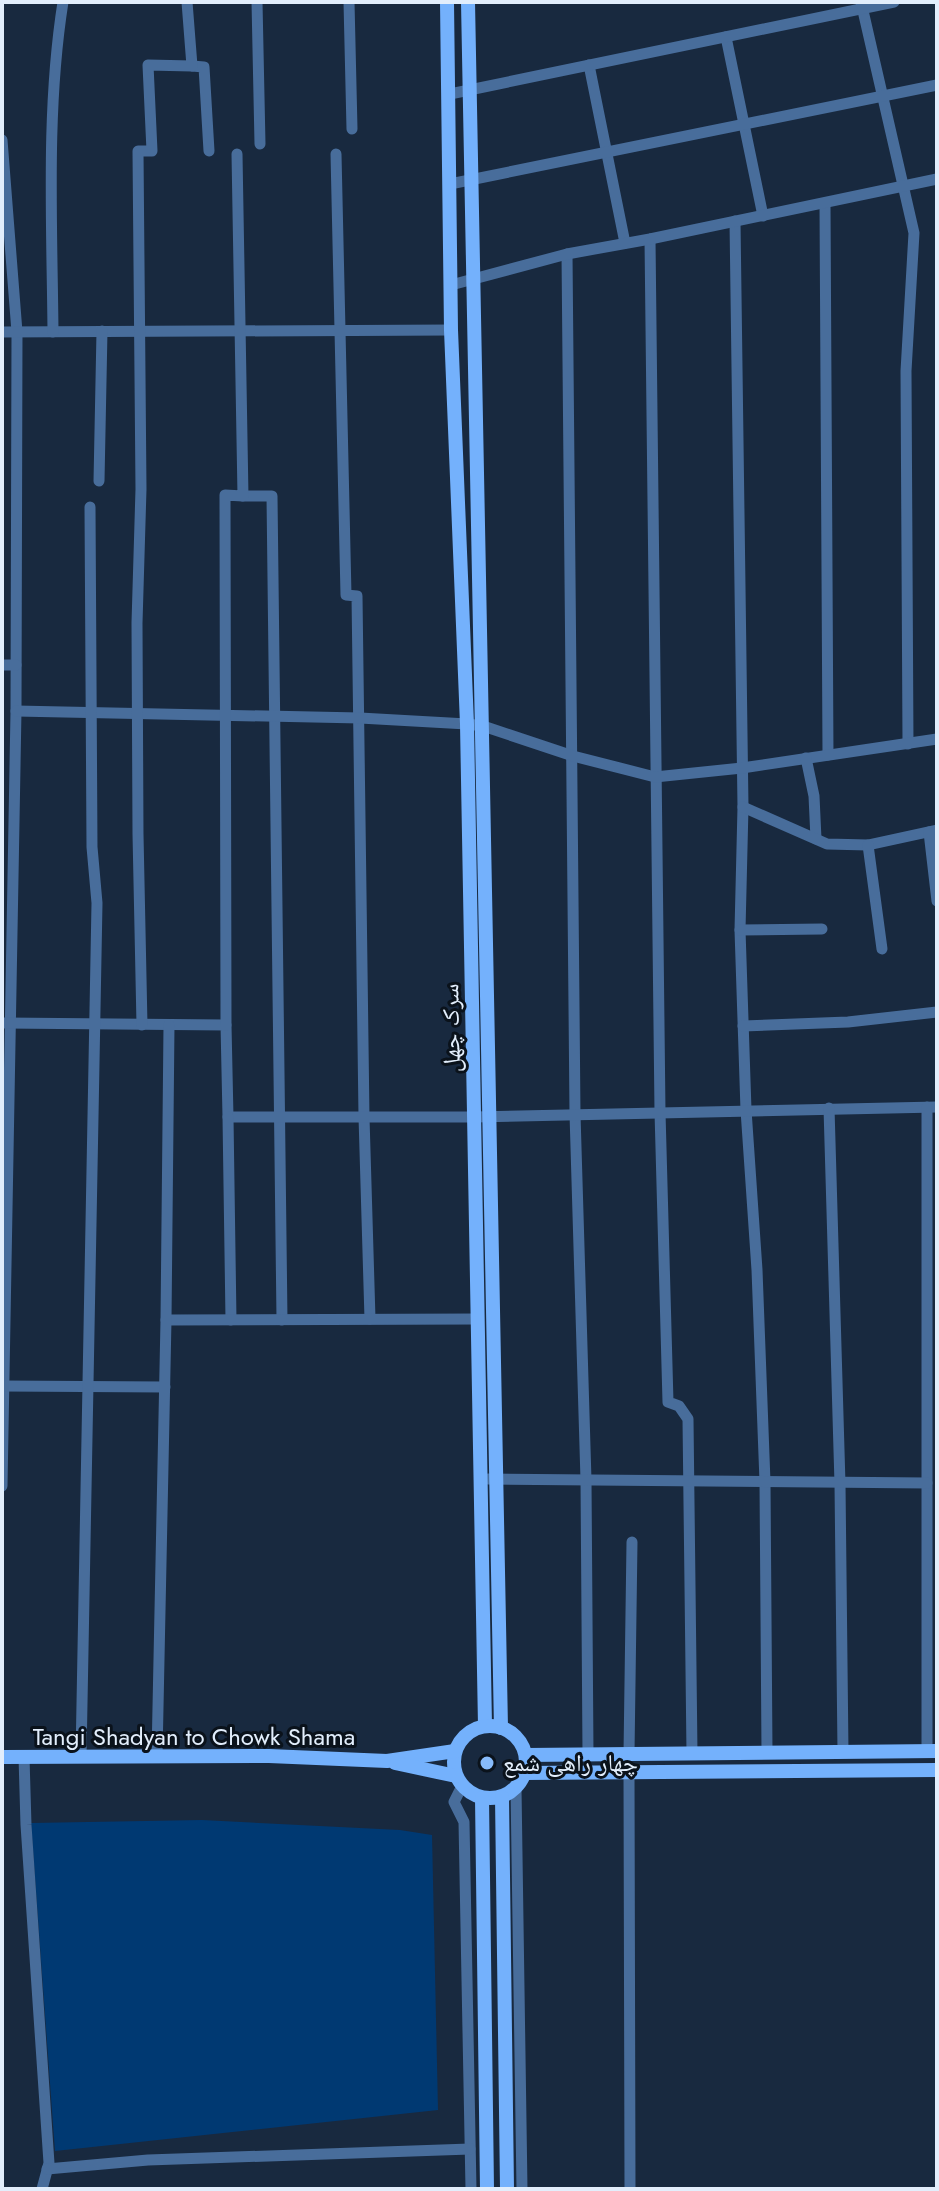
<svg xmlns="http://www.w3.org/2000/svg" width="939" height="2191" font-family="Jost,'Noto Naskh Arabic',sans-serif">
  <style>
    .green { fill: #003972 }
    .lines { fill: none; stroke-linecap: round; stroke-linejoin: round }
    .minor { stroke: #486d9b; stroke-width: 11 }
    .major { stroke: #74b1fc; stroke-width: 14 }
    .poi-dot { fill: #87bbfb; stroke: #0a121b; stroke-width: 3 }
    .labels { text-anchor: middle; stroke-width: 6; stroke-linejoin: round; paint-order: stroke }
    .street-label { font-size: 24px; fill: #e2eefc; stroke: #0a121b }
    .poi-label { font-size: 24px; fill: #e2eefc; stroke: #0a121b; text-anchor: start }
  </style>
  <rect width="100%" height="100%" fill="#18293f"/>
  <polygon class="green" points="202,1820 400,1830 432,1835 438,2110 55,2151 31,1823"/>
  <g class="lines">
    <g class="minor">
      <polyline points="257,2 260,144"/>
      <polyline points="349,2 352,129"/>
      <polyline points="861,2 914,233 906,371 908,744"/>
      <polyline points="726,37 763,216"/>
      <polyline points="589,65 625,243"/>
      <polyline points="192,66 204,67 209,151"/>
      <polyline points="450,94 894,2"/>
      <polyline points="2,140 17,332 16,711 2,1486"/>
      <polyline points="336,154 346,595 357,596 364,1117 370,1319"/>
      <polyline points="450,184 937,85"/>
      <polyline points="825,203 828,755"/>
      <polyline points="735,221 743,807 740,930 746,1110 757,1270 765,1482 767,1752"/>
      <polyline points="650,239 660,1112 668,1402 679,1406 688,1419 692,1753"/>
      <polyline points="567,254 575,1114 586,1480 588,1753"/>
      <polyline points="451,285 567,254 650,239 937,179"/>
      <polyline points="2,332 451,330"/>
      <path d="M53,332C52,222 46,110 63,2"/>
      <polyline points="99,481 102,331"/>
      <polyline points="243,496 272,496 282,1320"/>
      <polyline points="2,665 16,665"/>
      <polyline points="16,711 360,718 467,724 483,726 573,756 655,777 742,768 937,739"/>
      <polyline points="806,758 814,796 816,839"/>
      <polyline points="743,807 827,844 868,845 937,830"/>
      <polyline points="929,832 937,901"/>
      <polyline points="868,845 882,949"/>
      <polyline points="740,930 822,929"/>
      <polyline points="4,1023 226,1025 228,1117 474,1117 937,1107"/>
      <polyline points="142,1025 138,834 137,623 141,489 138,151 152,151 148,65 192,66 187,2"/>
      <polyline points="226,1025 225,495 243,496 237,154"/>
      <polyline points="743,1026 848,1022 937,1012"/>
      <polyline points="927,1107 927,1751"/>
      <polyline points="829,1108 840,1484 843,1752"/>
      <polyline points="228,1117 231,1320"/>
      <polyline points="166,1320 477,1319"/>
      <polyline points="2,1386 165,1387"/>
      <polyline points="488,1479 927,1483"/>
      <polyline points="629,1753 632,1542"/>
      <polyline points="157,1756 166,1320 169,1025"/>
      <polyline points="24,1757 26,1825 49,2163 42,2189"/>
      <polyline points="81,1757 97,903 92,847 90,507"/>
      <polyline points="629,1772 630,2189"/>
      <polyline points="462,1786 454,1802 464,1822 471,2189"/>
      <polyline points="516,1788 522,2189"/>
      <polyline points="47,2169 148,2160 470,2149"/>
    </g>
    <g class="major">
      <polyline points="447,2 451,330 467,724 485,1726"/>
      <polyline points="468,2 501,1728"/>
      <circle cx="490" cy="1762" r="36"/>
      <polyline points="526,1755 937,1751"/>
      <polyline points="2,1757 269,1756 387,1761 455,1751"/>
      <polyline points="395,1763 456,1776"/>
      <polyline points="525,1773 937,1770"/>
      <polyline points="502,1797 507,2189"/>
      <polyline points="482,1798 487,2189"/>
    </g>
  </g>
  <circle class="poi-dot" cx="487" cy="1763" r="8"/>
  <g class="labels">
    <g class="street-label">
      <text transform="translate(451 1028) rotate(-91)" y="8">سرک چهل</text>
      <text x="194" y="1745">Tangi Shadyan to Chowk Shama</text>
    </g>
    <g class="poi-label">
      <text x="503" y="1771">چهار راهی شمع</text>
    </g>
  </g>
  <rect width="939" height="2191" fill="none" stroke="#e2eefc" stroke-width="8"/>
</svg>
